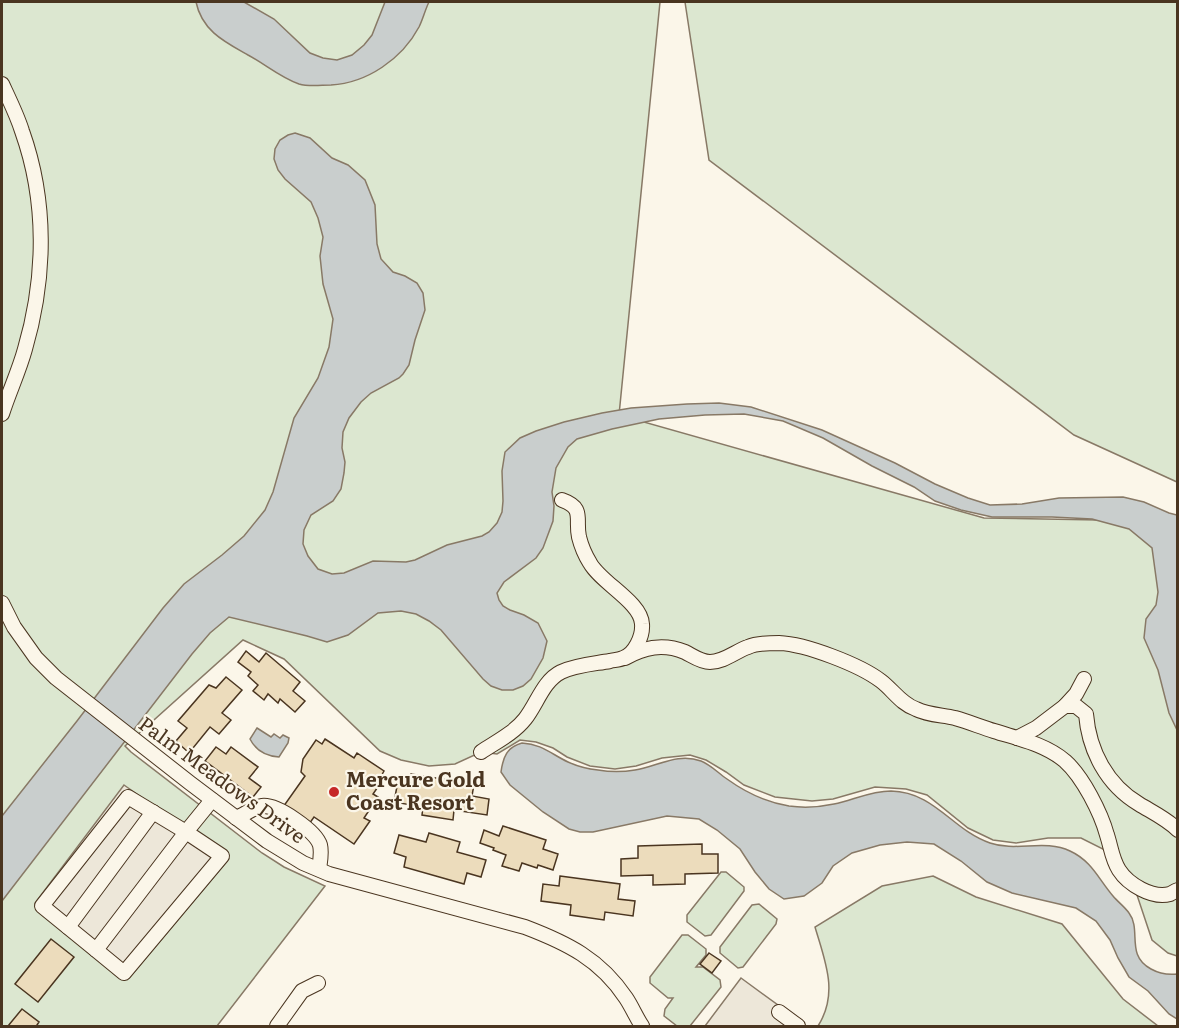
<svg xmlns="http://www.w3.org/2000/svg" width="1179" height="1028" font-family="Literata,serif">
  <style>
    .green { fill: #dce7d0; stroke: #887966; stroke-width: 1.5 }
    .parking { fill: #ede7d9; stroke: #887966; stroke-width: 1.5 }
    .water { fill: #c9cecd; stroke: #887966; stroke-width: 1.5 }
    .building { fill: #ecdcbc; stroke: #4a3520; stroke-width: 1.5 }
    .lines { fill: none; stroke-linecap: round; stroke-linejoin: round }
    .minor-casing { stroke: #4a3520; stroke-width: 16 }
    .minor { stroke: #fbf6e9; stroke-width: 14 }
    .poi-dot { fill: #c62828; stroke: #fbf6e9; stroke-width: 2 }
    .labels { text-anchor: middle; stroke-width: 4.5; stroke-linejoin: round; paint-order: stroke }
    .street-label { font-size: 20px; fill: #4a3520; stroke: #fbf6e9 }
    .poi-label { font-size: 20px; font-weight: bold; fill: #4a3520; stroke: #fbf6e9; text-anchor: start }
  </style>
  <rect width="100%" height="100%" fill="#fbf6e9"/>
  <g class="green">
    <polygon points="2,2 660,2 619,415 984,518 1155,521 1177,528 1177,956 1168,953 1152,940 1136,892 1105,850 1081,838 1048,838 1016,843 993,840 968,828 927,795 906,789 875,787 833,799 812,801 775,797 744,785 726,772 706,760 690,755 662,758 636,766 615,769 590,766 567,757 553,748 536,742 520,740 497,754 481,752 455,764 429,766 401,760 380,751 284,659 243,640 125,746 131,752 262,853 284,867 325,886 217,1026 2,1026"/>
    <polygon points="685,2 1177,2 1177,482 1074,435 709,160"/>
    <polygon points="721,872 726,872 744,887 744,891 711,935 705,936 687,922 687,915"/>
    <path d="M933,876L976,897L1062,924L1123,999L1158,1026H818C839,993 825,961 815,927L882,886Z"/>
    <polygon points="759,904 777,919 776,924 743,967 738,968 720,953 720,947 752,905"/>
    <polygon points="682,935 688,935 706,949 706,955 696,967 703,967 720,980 721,987 690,1026 677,1026 664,1016 665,1009 673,998 668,998 650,983 650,977"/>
  </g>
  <g class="parking">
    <polygon points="124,785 229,859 129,978 35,903"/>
    <polygon points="741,978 793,1016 785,1026 705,1026"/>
  </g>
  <g class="water">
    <path d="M196,2H244L274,19L310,53L323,58L337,60L352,55L364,45L372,35L385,2H429C425,10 423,19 419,27C402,59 367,83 331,85C321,85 309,87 299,84C281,78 265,64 248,55C225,42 202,31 196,2Z"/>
    <polygon points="295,133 310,138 332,158 348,165 365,180 375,205 377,244 381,259 393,272 405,276 417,283 423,293 425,310 415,340 409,365 403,374 399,378 371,393 361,402 349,418 343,432 342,448 345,462 344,473 341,489 333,501 311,515 304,530 303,544 308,556 318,569 332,574 344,573 373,561 406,562 415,560 447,545 482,536 489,532 497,523 502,512 503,501 502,471 505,452 520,438 536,431 564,422 602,413 631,408 687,404 719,403 751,407 822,430 895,463 935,484 968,498 990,505 1022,504 1059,498 1123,497 1144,502 1169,513 1177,515 1177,730 1169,713 1158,670 1144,638 1146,619 1156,605 1158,592 1152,548 1129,529 1092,519 1052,517 992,517 961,510 935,501 914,487 872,466 823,438 783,421 744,414 705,415 659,419 612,429 577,439 568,447 556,468 552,492 554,506 553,521 543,548 536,558 504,582 497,593 499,600 503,606 510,610 524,615 538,623 547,641 543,658 531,679 523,686 513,690 502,690 491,686 483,679 441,630 429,621 416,614 401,611 378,613 348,635 327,642 307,636 229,617 210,633 192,654 2,901 2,816 77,721 163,608 184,584 222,555 244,536 265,510 273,492 294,418 318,378 329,347 333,319 323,284 320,256 323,237 318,218 311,202 285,179 278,170 274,159 275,149 280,140 288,135"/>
    <path d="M257,728L271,737L274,734L280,738L283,735L289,738L288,743L279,757C266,756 256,751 250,739Z"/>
    <path d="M522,743C542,744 551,754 568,762C577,766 588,769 598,770C610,772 623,772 635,770C657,767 677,752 701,761C711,765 718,773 727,779C745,792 765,802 789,806C803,808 820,807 834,804C853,800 871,791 891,791C935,792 952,830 990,843C1016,852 1045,839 1070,851C1092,861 1099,880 1113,896C1118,902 1125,907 1129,913C1142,930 1125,955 1151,969C1160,974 1168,975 1177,974V1019L1169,1014L1148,991L1129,977L1118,958L1110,940L1096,921L1076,908L1012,893L987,882L961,861L934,844L907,842L880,845L852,853L833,866L822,883L804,896L784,899L769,889L755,872L740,849L717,830L699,819L667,816L593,832H580L569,829L543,812L510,785L501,772C503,757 507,747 522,743Z"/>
  </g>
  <g class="building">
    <polygon points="246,651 259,662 266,653 300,682 293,691 305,701 295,712 280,699 278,703 268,694 264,700 253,691 258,685 248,676 251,672 238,662"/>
    <polygon points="226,677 242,690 222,713 231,720 219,734 210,727 189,753 176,741 187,728 178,721 209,685 216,688"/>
    <polygon points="325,739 354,758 357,753 384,771 380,778 382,781 373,794 378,797 364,818 370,821 354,844 314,817 302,834 276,817 305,776 301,772 303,759 316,740 322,744"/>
    <polygon points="216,747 226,754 231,747 258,767 249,778 261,787 253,797 205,761"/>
    <polygon points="411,774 474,784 472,796 489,799 487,815 454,810 453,820 422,815 423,807 394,802 398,781 410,783"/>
    <polygon points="503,826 546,840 543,849 558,854 553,870 538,865 537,868 522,863 519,871 502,866 506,855 493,850 494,848 480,843 484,830 499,836"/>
    <polygon points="429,833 460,842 457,852 486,860 481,877 467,873 464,884 404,867 406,857 394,853 399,835 426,842"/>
    <polygon points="702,844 702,854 718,854 718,873 685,874 685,884 653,885 653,875 621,876 621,859 638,858 638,846"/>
    <polygon points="560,876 620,884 618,899 635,901 633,916 605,912 604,920 570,915 571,905 541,901 543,884 559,886"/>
    <polygon points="51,939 74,957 38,1002 15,984"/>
    <polygon points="709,953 721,961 712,973 700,964"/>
    <polygon points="22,1009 39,1022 37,1025 39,1026 8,1026"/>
  </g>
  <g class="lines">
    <defs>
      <g id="minor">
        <path d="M2,84C9,99 17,115 22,131C47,201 46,277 25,349C19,371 9,392 2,414"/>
        <path d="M2,603L14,627L36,658L56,678L190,783L267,841L303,863L329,874L525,927C567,943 600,959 626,998C632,1007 636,1017 642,1026"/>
        <path d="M625,658C644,647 663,643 685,652C693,656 701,662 710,662C724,662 736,651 748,647C757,643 769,643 779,643C806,644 860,665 881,681C893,690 901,704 916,709C928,715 942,715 955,718C969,722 981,727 994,731C1019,739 1045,744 1065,761C1083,777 1101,813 1107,835C1111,847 1112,859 1119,870C1128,884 1152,899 1170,894C1172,893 1175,891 1178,890"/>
        <polyline points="1065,706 1076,694 1084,679"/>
        <path d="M1017,738L1036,728L1065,706H1076L1086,714C1089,751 1107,785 1139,804C1152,812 1167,819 1178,830"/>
        <path d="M481,752C496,742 514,733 525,719C537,704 543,681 561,672C576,665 593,664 610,661C614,660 619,660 623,658C635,654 643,636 642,624C641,602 601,583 590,563C585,555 581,545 579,537C575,519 585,508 562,500"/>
        <polygon points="128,797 186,832 96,950 42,906"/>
        <path d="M236,818C244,815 254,807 262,806C277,804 316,831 320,845C322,853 320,862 319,869"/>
        <polyline points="68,927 153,812"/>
        <polyline points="96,950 124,973 222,856 186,832 212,800"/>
        <polyline points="779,1012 798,1026"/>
        <polyline points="277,1026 302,991 318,983"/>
      </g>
    </defs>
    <use href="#minor" class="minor-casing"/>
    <use href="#minor" class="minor"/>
  </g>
  <circle class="poi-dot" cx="334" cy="792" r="6"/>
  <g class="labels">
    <g class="street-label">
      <text transform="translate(222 780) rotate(36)" y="7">Palm Meadows Drive</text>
    </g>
    <g class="poi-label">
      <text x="346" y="787">Mercure Gold<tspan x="346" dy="23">Coast Resort</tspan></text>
    </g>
  </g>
  <rect width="1179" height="1028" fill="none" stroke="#4a3520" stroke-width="6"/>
</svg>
